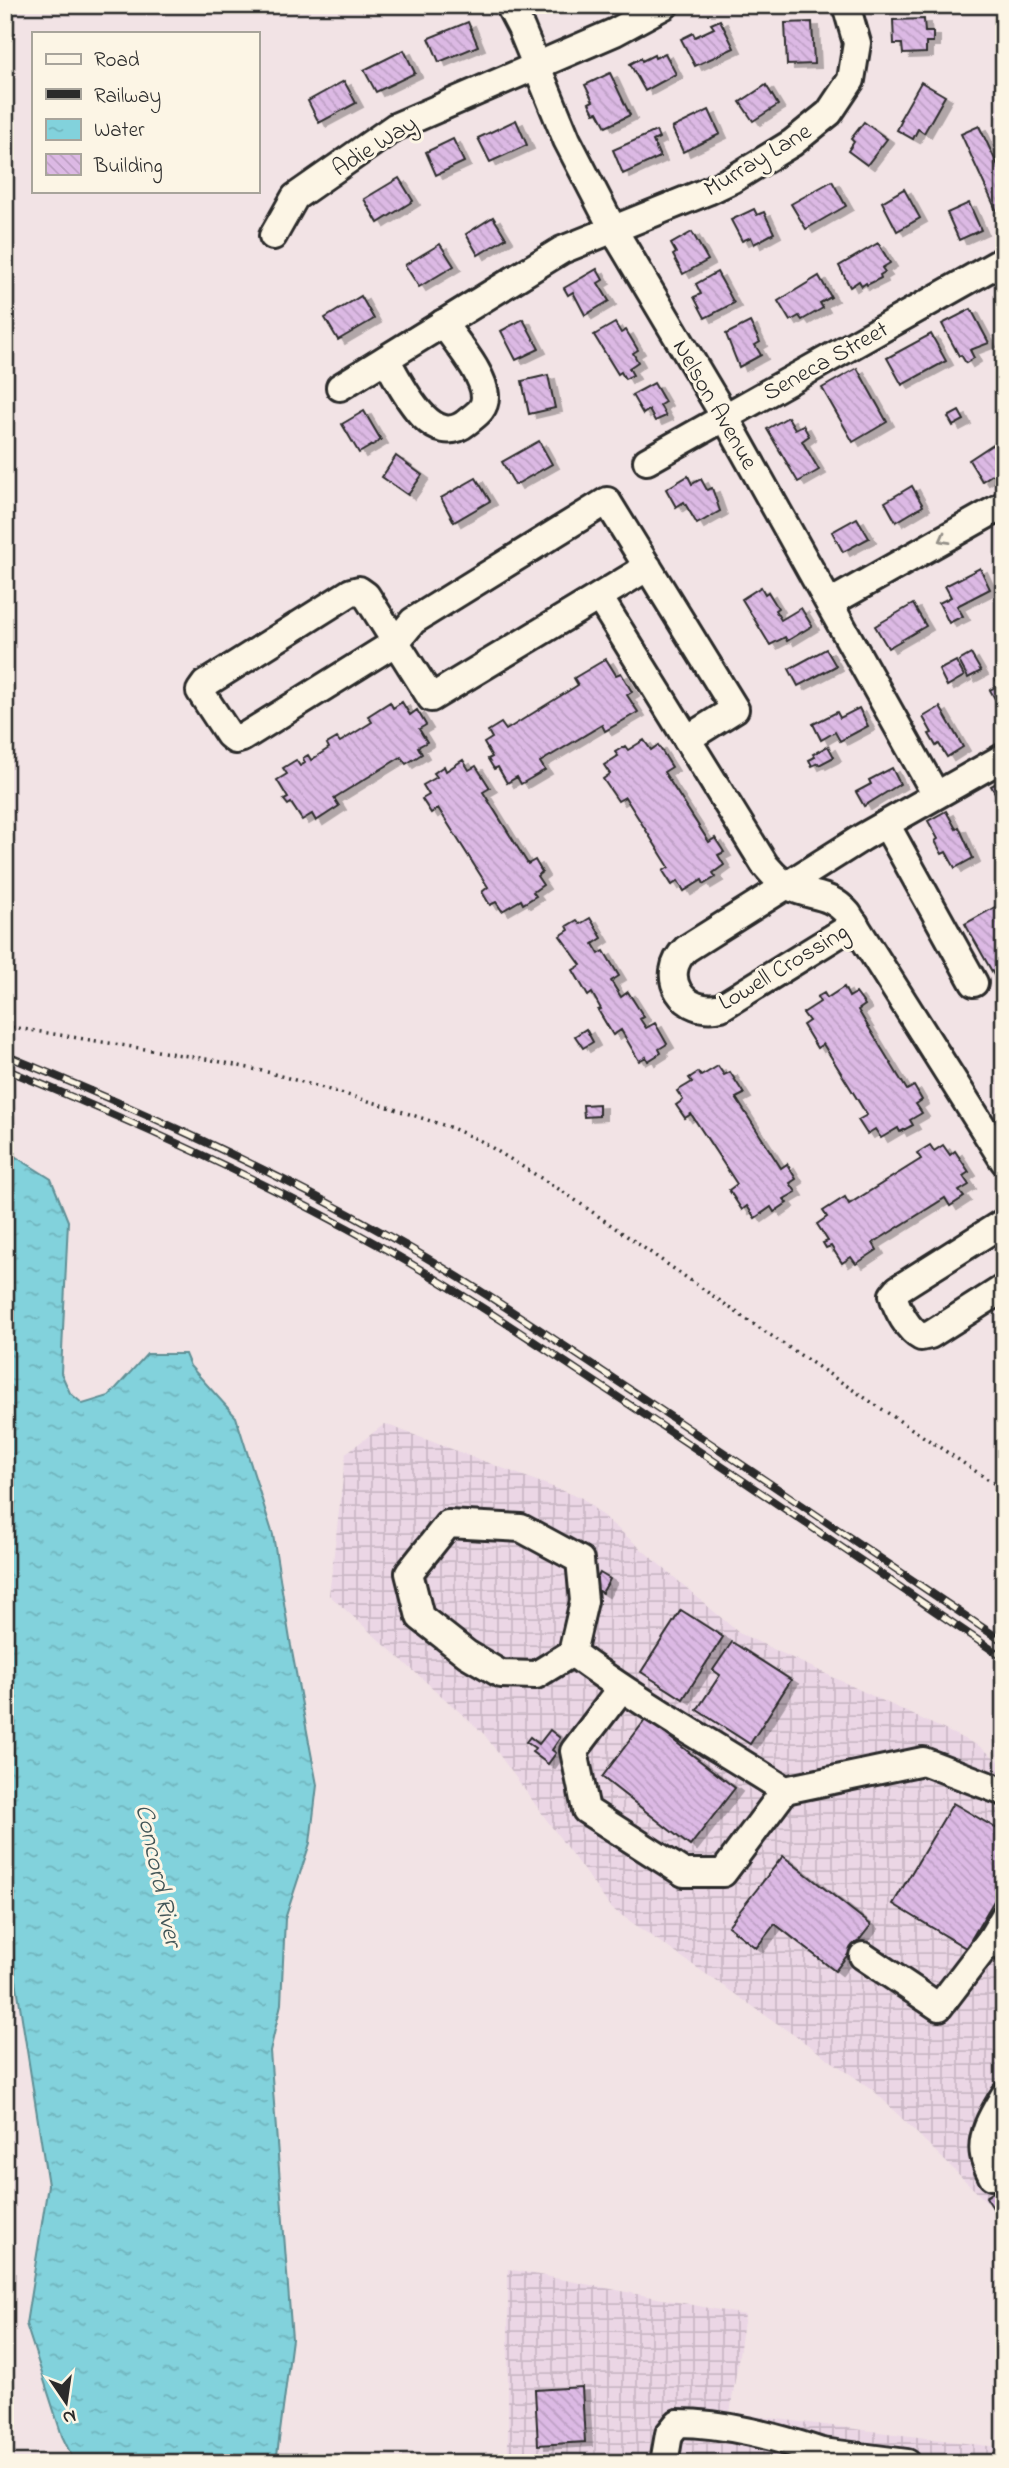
<svg xmlns="http://www.w3.org/2000/svg" width="1009" height="2468" font-family="'Indie Flower',sans-serif">
  <style>
    .industrial { fill: url(#industrial-grid) }
    .water { fill: url(#water-ripples); stroke: #5f8f95; stroke-width: 2 }
    .building { fill: url(#building-back-hatch); stroke: #2b2b2b; stroke-width: 2; filter: url(#shadow) }
    .lines { fill: none; stroke-linecap: round; stroke-linejoin: round }
    .minor-casing { stroke: #2b2b2b; stroke-width: 32 }
    .path { stroke: #2b2b2b; stroke-width: 3.5; stroke-dasharray: 2 5; stroke-linecap: butt }
    .minor { stroke: #fcf5e5; stroke-width: 26 }
    .rail-casing { stroke: #2b2b2b; stroke-width: 8 }
    .rail { stroke: #fcf5e5; stroke-width: 5; stroke-dasharray: 16; stroke-linecap: butt }
    .oneway { stroke: #949088 }
    .labels { text-anchor: middle; stroke-width: 6; stroke-linejoin: round; paint-order: stroke }
    .street-label { font-size: 24px; fill: #2b2b2b; stroke: #fcf5e5 }
    .water-label { font-size: 26px; font-style: italic; fill: #415557; stroke: #fcf5e5 }
  </style>
  <defs>
    <pattern id="industrial-grid" width="8" height="8" patternUnits="userSpaceOnUse" patternTransform="scale(1.75)"><rect width="8" height="8" fill="#ebd6e5"/><path d="M0 4h8M4 0v8" fill="none" stroke="#cab8c5"/></pattern>
    <pattern id="water-ripples" width="26" height="14" patternUnits="userSpaceOnUse" patternTransform="scale(1.75)"><rect width="26" height="14" fill="#82d2dc"/><path d="M2 4q2-2 4 0t4 0M15 11q2-2 4 0t4 0" fill="none" stroke="#70b4bd"/></pattern>
    <pattern id="building-back-hatch" width="6" height="6" patternUnits="userSpaceOnUse" patternTransform="scale(1.75)"><rect width="6" height="6" fill="#dcb9e4"/><path d="M-1 5l2 2M0 0l6 6M5-1l2 2" fill="none" stroke="#bd9fc4"/></pattern>
    <filter id="shadow"><feDropShadow dx="7" dy="4" stdDeviation="0" flood-color="#0004"/></filter>
  </defs>
  <rect width="100%" height="100%" fill="#f2e3e5"/>
  <filter id="ink" filterUnits="userSpaceOnUse"><feTurbulence type="fractalNoise" baseFrequency=".0143" numOctaves="2"/><feDisplacementMap in="SourceGraphic" scale="14" xChannelSelector="R" yChannelSelector="G"/><feConvolveMatrix kernelMatrix="1 2 1 2 8 2 1 2 1" color-interpolation-filters="sRGB"/></filter>
  <g filter="url(#ink)">
    <g class="industrial">
      <polygon points="385,1424 582,1498 739,1633 979,1746 1004,1765 1004,2219 873,2090 611,1908 484,1734 329,1595 346,1453"/>
      <polygon points="508,2269 745,2315 730,2413 1004,2448 1004,2463 508,2463"/>
    </g>
    <polygon class="water" points="5,1150 51,1179 68,1221 61,1373 70,1393 83,1404 109,1396 147,1354 185,1354 190,1366 236,1417 273,1535 291,1646 317,1785 310,1843 285,1919 281,2004 270,2051 292,2339 276,2463 75,2463 62,2436 26,2324 48,2185 14,1967 5,1857"/>
    <g class="building">
      <polygon points="924,19 925,32 933,32 933,42 926,42 926,53 903,54 902,44 894,44 893,20"/>
      <polygon points="720,20 734,48 695,66 681,39 693,33 695,37 714,28 711,24"/>
      <polygon points="468,22 478,46 439,62 429,38"/>
      <polygon points="812,22 814,64 787,65 785,23"/>
      <polygon points="404,50 415,73 376,92 364,70"/>
      <polygon points="665,53 676,74 645,91 630,64 641,58 642,61 654,55 655,58"/>
      <polygon points="610,73 630,115 606,127 598,112 594,113 589,103 593,101 585,85"/>
      <polygon points="344,81 356,103 319,123 308,101"/>
      <polygon points="921,82 945,96 924,133 918,129 913,139 897,130 902,120 900,119"/>
      <polygon points="766,85 778,105 753,121 740,102"/>
      <polygon points="709,110 720,134 683,152 672,128"/>
      <polygon points="516,120 527,145 490,162 478,138"/>
      <polygon points="864,122 887,139 867,165 848,151 854,142 851,139"/>
      <polygon points="979,126 1000,170 1004,168 1004,209 997,212 961,134"/>
      <polygon points="656,131 659,138 653,141 660,157 623,174 613,150"/>
      <polygon points="453,139 464,162 436,175 426,152"/>
      <polygon points="399,178 413,201 378,223 364,199"/>
      <polygon points="832,181 846,206 806,229 791,204"/>
      <polygon points="904,189 920,218 897,231 882,202"/>
      <polygon points="969,203 981,230 959,240 947,213"/>
      <polygon points="754,209 757,215 764,212 774,233 754,244 751,237 742,241 731,220"/>
      <polygon points="493,217 506,238 478,255 466,234"/>
      <polygon points="692,232 708,260 683,274 673,255 676,253 671,244"/>
      <polygon points="878,243 890,263 882,268 885,272 880,275 881,278 867,285 866,283 862,286 859,281 850,287 839,266"/>
      <polygon points="440,244 454,266 419,287 405,265"/>
      <polygon points="597,269 603,280 598,283 609,301 585,315 573,292 568,295 564,288"/>
      <polygon points="717,272 734,303 705,318 694,297 701,294 696,284"/>
      <polygon points="819,276 831,297 820,303 823,308 802,320 799,316 790,321 778,301"/>
      <polygon points="361,296 374,319 338,340 325,318"/>
      <polygon points="971,309 989,343 970,350 974,358 966,363 961,355 959,356 942,324"/>
      <polygon points="523,319 539,349 516,360 501,331"/>
      <polygon points="750,322 760,342 755,345 761,355 739,367 726,334"/>
      <polygon points="615,323 621,333 626,330 638,350 633,353 638,362 629,368 633,375 625,379 621,372 618,374 594,335"/>
      <polygon points="931,334 946,361 902,385 887,358"/>
      <polygon points="857,368 887,422 853,442 822,388"/>
      <polygon points="548,375 555,408 529,414 522,381"/>
      <polygon points="654,383 665,402 660,405 666,416 655,421 649,410 643,414 632,395"/>
      <polygon points="364,411 381,440 359,453 342,424"/>
      <polygon points="959,411 964,420 953,426 948,417"/>
      <polygon points="788,417 795,429 803,425 809,436 802,441 819,470 798,482 767,429"/>
      <polygon points="539,441 552,464 515,485 502,462"/>
      <polygon points="995,443 1004,457 1004,467 982,481 969,460"/>
      <polygon points="396,456 422,475 408,495 382,477"/>
      <polygon points="688,476 692,484 701,479 707,490 712,488 720,511 697,524 684,502 676,507 666,489"/>
      <polygon points="476,478 490,501 454,522 441,498"/>
      <polygon points="912,486 923,506 896,522 885,502"/>
      <polygon points="857,518 869,538 843,552 832,532"/>
      <polygon points="980,568 990,589 957,606 963,616 949,623 939,603 951,597 945,586"/>
      <polygon points="761,587 765,594 768,592 778,608 775,610 781,620 801,608 812,626 787,641 785,637 770,645 742,599"/>
      <polygon points="913,604 926,626 888,648 875,626"/>
      <polygon points="826,649 836,666 798,686 789,669"/>
      <polygon points="971,654 981,671 968,678 959,661"/>
      <polygon points="606,659 616,675 621,673 632,692 627,695 638,712 605,731 602,725 540,762 545,770 521,784 517,777 507,783 498,767 494,769 488,759 492,757 484,743 492,738 488,731 501,723 506,730 578,685 574,678"/>
      <polygon points="956,661 964,676 947,686 939,670"/>
      <polygon points="1004,676 1004,712 1003,713 990,690 999,685 996,680"/>
      <polygon points="390,702 393,708 402,702 410,715 417,710 426,725 419,729 427,742 418,747 422,754 406,764 401,757 334,798 339,806 316,821 312,814 302,820 291,803 288,805 284,800 288,798 277,780 287,774 283,768 296,760 300,766 305,763 303,758 308,755 311,760 329,748 327,744 337,738 340,742 372,722 368,716"/>
      <polygon points="940,707 963,747 947,757 939,744 936,746 929,734 932,733 923,717"/>
      <polygon points="859,708 868,726 840,741 835,732 821,740 813,724 837,712 840,718"/>
      <polygon points="644,740 651,750 658,745 672,767 664,772 709,842 715,838 724,852 718,855 724,865 713,873 716,877 704,884 702,880 684,891 678,881 672,885 663,871 669,867 625,797 618,801 603,779 610,774 604,765 618,756 615,752 625,746 628,750"/>
      <polygon points="828,746 834,757 819,765 818,763 812,766 809,760 815,757 813,754"/>
      <polygon points="463,760 469,770 476,766 490,788 483,792 528,864 535,860 542,872 537,876 543,885 533,892 536,896 523,904 521,900 502,911 496,902 490,905 482,892 488,887 438,808 431,813 422,799 429,795 423,785 437,777 434,773 444,766 446,771"/>
      <polygon points="892,768 900,784 864,806 856,792 871,784 869,780"/>
      <polygon points="1004,779 1004,808 991,786"/>
      <polygon points="946,811 956,829 959,827 973,858 955,868 946,852 942,854 935,841 938,839 928,821"/>
      <polygon points="1004,902 1004,969 994,975 965,924"/>
      <polygon points="590,918 602,938 593,944 599,954 604,951 619,976 611,981 621,997 628,992 644,1017 640,1019 646,1028 655,1023 667,1044 659,1049 661,1053 648,1061 646,1057 639,1061 621,1030 613,1035 598,1010 601,1009 592,993 588,996 573,970 581,965 560,936 569,930 567,926 577,920 580,924"/>
      <polygon points="844,987 849,997 856,993 865,1005 858,1010 907,1090 914,1086 922,1100 916,1104 922,1113 910,1120 913,1125 900,1132 898,1128 881,1138 875,1129 867,1134 858,1120 867,1115 823,1044 817,1048 803,1025 809,1021 803,1013 820,1002 817,997 824,993 827,998"/>
      <polygon points="586,1029 593,1042 583,1048 575,1036"/>
      <polygon points="718,1066 724,1075 730,1072 744,1094 736,1098 781,1168 787,1164 796,1179 790,1183 796,1192 784,1199 787,1203 774,1212 771,1207 755,1218 747,1206 742,1210 729,1190 737,1184 691,1114 685,1118 676,1105 683,1100 677,1091 692,1082 689,1078 698,1072 701,1076"/>
      <polygon points="599,1104 599,1116 584,1117 583,1105"/>
      <polygon points="930,1145 934,1151 943,1145 950,1155 955,1151 969,1172 963,1176 969,1185 959,1191 964,1197 950,1206 945,1198 873,1243 877,1250 856,1264 851,1257 842,1263 831,1246 826,1248 823,1243 828,1241 817,1224 827,1217 823,1211 845,1197 849,1204 921,1159 917,1153"/>
      <polygon points="600,1573 610,1579 602,1593 592,1587"/>
      <polygon points="681,1610 723,1637 683,1699 641,1672"/>
      <polygon points="732,1642 791,1680 750,1744 697,1710 720,1675 713,1670"/>
      <polygon points="646,1719 735,1788 690,1846 602,1777"/>
      <polygon points="550,1730 560,1738 552,1750 556,1753 548,1764 532,1752 535,1748 526,1742 530,1737 539,1744"/>
      <polygon points="953,1803 1004,1833 1004,1884 966,1948 893,1904"/>
      <polygon points="783,1856 871,1925 835,1971 775,1924 756,1948 728,1926"/>
      <polygon points="1004,2185 1004,2216 1000,2219 986,2197"/>
      <polygon points="582,2387 585,2442 538,2445 535,2390"/>
    </g>
    <g class="lines">
      <defs>
        <g id="minor">
          <polyline points="509,5 521,28 567,140 613,229 725,417 936,795"/>
          <polyline points="273,236 295,197 395,127 615,32 665,5"/>
          <path d="M386,359C400,383 431,452 467,422C475,415 485,410 485,397C485,375 456,342 443,323"/>
          <polyline points="340,387 562,250 708,191 733,179 792,143 829,113 851,80 857,43 846,5"/>
          <polyline points="647,461 1004,260"/>
          <polyline points="648,567 431,698 366,595 359,590 351,592 205,684 200,691 229,735 235,740 242,738 396,642 413,621 607,501 735,709 687,739"/>
          <path d="M599,597L765,865C772,873 779,882 790,887C813,898 829,892 848,914L1004,1161"/>
          <polyline points="830,603 1004,505"/>
          <polyline points="886,824 974,983"/>
          <path d="M855,924L721,1007C684,1017 657,976 686,949L863,837L1004,757"/>
          <path d="M1004,1222L898,1289L893,1295C897,1310 908,1330 921,1337L930,1335L1004,1288"/>
          <polygon points="448,1524 521,1528 580,1560 584,1601 572,1653 536,1675 501,1674 467,1654 420,1617 409,1573"/>
          <path d="M572,1653C640,1703 714,1745 785,1790L923,1761L1004,1792"/>
          <polyline points="621,1689 574,1751 586,1810 684,1873 723,1873 785,1790"/>
          <polyline points="991,1939 1004,1917"/>
          <polyline points="863,1956 939,2007 991,1939 1004,1948"/>
          <path d="M992,2176C989,2170 985,2162 984,2155C980,2135 994,2113 1004,2096"/>
          <path d="M664,2463L669,2434L678,2423C726,2423 776,2437 822,2452"/>
          <polyline points="819,2463 822,2452 907,2463"/>
        </g>
      </defs>
      <use href="#minor" class="minor-casing"/>
      <polyline class="path" points="5,1026 212,1060 267,1072 379,1104 452,1128 481,1141 565,1193 749,1321 1004,1490"/>
      <use href="#minor" class="minor"/>
      <defs>
        <g id="rail">
          <path d="M5,1055C135,1108 263,1165 385,1234C460,1275 531,1324 602,1371C737,1460 870,1552 1004,1642"/>
          <path d="M5,1069C134,1122 259,1178 380,1246C453,1287 523,1334 592,1380C731,1471 867,1565 1004,1658"/>
        </g>
      </defs>
      <use href="#rail" class="rail-casing"/>
      <use href="#rail" class="rail"/>
    </g>
    <defs><path id="oneway-chevron" d="M-2-3.5L2.5 0L-2 3.5" fill="none" stroke-width="1.6" stroke-linecap="round" stroke-linejoin="round" transform="scale(1.75)"/></defs>
    <use class="oneway" href="#oneway-chevron" transform="translate(944 539) rotate(151)"/>
  </g>
  <g class="labels">
    <g class="street-label">
      <text transform="translate(374 145) rotate(-32)" y="8">Adie Way</text>
      <text transform="translate(757 159) rotate(-31)" y="8">Murray Lane</text>
      <text transform="translate(825 360) rotate(-29)" y="8">Seneca Street</text>
      <text transform="translate(716 404) rotate(60)" y="8">Nelson Avenue</text>
      <text transform="translate(783 966) rotate(-31)" y="8">Lowell Crossing</text>
    </g>
    <g class="water-label">
      <text transform="translate(160 1875) rotate(78)" y="9">Concord River</text>
    </g>
  </g>
  <rect width="1009" height="2468" fill="none" stroke="#fcf5e5" stroke-width="28"/>
  <rect x="14" y="14" width="981" height="2440" fill="none" stroke="#2b2b2b" stroke-width="2.5" filter="url(#ink)"/>
  <rect x="32" y="32" width="228" height="161" fill="#fcf5e5" stroke="#a8a49b" stroke-width="2"/>
  <rect x="46" y="54" width="35" height="10" fill="#fcf5e5" stroke="#a8a49b" stroke-width="2"/>
  <text x="94" y="66" font-size="21" fill="#2b2b2b">Road</text>
  <rect x="46" y="89" width="35" height="10" fill="#2b2b2b" stroke="#a8a49b" stroke-width="2"/>
  <text x="94" y="102" font-size="21" fill="#2b2b2b">Railway</text>
  <rect x="46" y="119" width="35" height="21" fill="url(#water-ripples)" stroke="#a8a49b" stroke-width="2"/>
  <text x="94" y="136" font-size="21" fill="#2b2b2b">Water</text>
  <rect x="46" y="154" width="35" height="21" fill="url(#building-back-hatch)" stroke="#a8a49b" stroke-width="2"/>
  <text x="94" y="172" font-size="21" fill="#2b2b2b">Building</text>
  <g transform="translate(66 2402) rotate(167)" stroke="#fcf5e5" stroke-width="5" paint-order="stroke">
  <path d="M0-5L12 26L0 18L-12 26Z" fill="#2b2b2b"/>
  <text y="-10" font-size="19" font-weight="bold" text-anchor="middle" fill="#2b2b2b">N</text>
  </g>
</svg>
